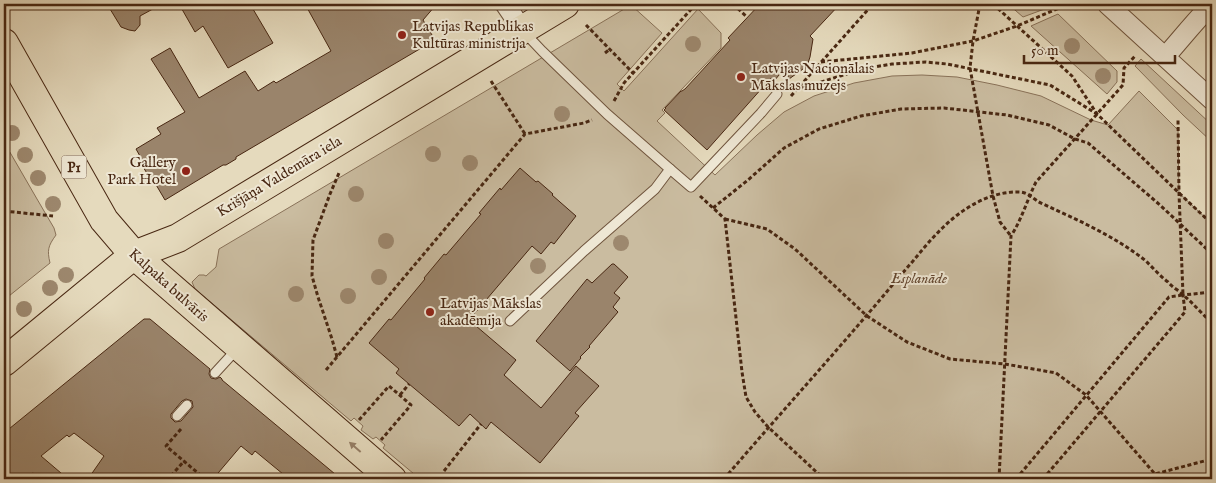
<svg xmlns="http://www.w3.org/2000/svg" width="1216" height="483" font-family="'IM FELL English',serif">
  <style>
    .green { fill: #cabca0; stroke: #897259 }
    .building { fill: #9a846b; stroke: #482712; fill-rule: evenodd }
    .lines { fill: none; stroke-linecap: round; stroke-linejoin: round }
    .service-casing { stroke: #6f543d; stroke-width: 11 }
    .minor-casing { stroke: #6f543d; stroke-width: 21 }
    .primary-casing { stroke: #482712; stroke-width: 30 }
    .path { stroke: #482712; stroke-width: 3; stroke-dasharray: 4 2.5; stroke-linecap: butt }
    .service { stroke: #eee7d4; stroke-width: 9 }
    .minor { stroke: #eee7d4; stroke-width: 19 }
    .primary { stroke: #e5dabd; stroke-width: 28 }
    .tree { fill: #9d886e }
    .oneway { fill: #968068 }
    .poi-dot { fill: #8f2418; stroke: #eee7d4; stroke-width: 2 }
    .labels { text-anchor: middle; stroke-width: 4; stroke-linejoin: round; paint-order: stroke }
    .shield { fill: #eee7d4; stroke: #7a614c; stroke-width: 1 }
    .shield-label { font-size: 14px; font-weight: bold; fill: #482712 }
    .poi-label { font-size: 15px; fill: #482712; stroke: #eee7d4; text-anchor: start }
    .street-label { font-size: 15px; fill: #482712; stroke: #eee7d4 }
    .park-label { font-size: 15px; font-style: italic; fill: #62452e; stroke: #eee7d4 }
  </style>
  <rect width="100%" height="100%" fill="#e5dabd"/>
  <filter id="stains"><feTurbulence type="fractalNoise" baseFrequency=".004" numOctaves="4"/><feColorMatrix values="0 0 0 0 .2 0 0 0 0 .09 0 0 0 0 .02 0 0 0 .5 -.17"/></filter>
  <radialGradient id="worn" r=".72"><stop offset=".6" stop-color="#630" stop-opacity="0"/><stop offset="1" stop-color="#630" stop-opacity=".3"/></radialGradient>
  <g class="green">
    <polygon points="1008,4 1046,4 1050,7 1023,17"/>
    <polygon points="631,5 662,33 617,84 624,91 698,9 721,33 721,48 662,110 665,113 657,121 715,175 757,135 784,112 814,96 854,83 892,76 922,75 957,77 997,85 1041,96 1091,120 1108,125 1139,91 1178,130 1179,193 1212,224 1212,479 420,479 383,448 385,445 376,437 373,439 361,430 363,426 354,418 351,421 195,289 192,282 199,275 204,275 206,276 216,267 219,249"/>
    <polygon points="1058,14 1117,71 1117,82 1107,94 1031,26"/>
    <polygon points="1141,59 1212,125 1212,142 1183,115 1135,66"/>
    <path d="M4,142L37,199L54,228L56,235C48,246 47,250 50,263L4,300Z"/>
  </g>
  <g class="building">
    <polygon points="107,4 162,4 140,16 140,25 135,31 129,30 121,27"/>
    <polygon points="179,4 250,4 273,43 228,68 203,26 195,32"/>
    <polygon points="305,4 413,4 416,7 435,6 423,20 435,40 236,157 236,159 226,165 223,165 165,200 155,183 154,184 143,167 145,165 136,149 161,134 157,128 185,112 151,59 170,48 199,98 245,71 258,91 274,81 276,83 331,51"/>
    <polygon points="760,4 840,4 810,36 813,39 810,57 808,63 803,69 789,79 785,68 774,81 771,78 707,150 664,110 666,108 665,108 681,91 682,91 685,89 730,40 728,38"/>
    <polygon points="520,168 536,182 538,181 553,194 552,195 576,216 554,244 551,242 541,254 532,246 469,320 516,360 504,375 541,408 576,366 599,386 575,413 579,416 540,463 491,422 486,429 470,414 459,426 396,373 399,369 369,343 389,319 391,320 425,279 424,278 444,254 446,255 481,214 479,213 500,188 501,190"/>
    <polygon points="612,264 614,264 628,277 614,293 620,298 613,307 618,312 589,346 590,347 580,357 581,358 570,371 536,341 587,279 592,283"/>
    <path d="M144,319H150L210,369L209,374L211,378L216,379L220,377L222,379V380L341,479H289L255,451L252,455L241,446L213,479H88L104,456L74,433L69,437L67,435L41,456L68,479H41L33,473L22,479H4V433ZM186,399L192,401L193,407L181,421L175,422L171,418V414L182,401Z"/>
  </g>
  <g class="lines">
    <defs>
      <g id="service">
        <polyline points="670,169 691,187 761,113 777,94"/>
        <polyline points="510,321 584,251 655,189 670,169 607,114 542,51 524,32"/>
        <polyline points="215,373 237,349"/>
        <polyline points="177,416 187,405"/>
      </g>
      <g id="minor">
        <polyline points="505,4 522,29"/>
        <polyline points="1107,4 1212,100"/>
        <path d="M1165,57C1181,39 1195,21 1212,4"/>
      </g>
      <g id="primary">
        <polyline points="4,43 104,220 134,255 392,479"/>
        <polyline points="4,362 134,255 178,238 565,4"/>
      </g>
    </defs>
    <use href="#service" class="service-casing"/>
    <use href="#minor" class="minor-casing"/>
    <use href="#primary" class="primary-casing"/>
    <g class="path">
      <polyline points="733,4 747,17"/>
      <polyline points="980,4 973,41 970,68 993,196 1000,222 1011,236"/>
      <polyline points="993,4 1072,76 1097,114 1179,193 1212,224"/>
      <polyline points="586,25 633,73"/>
      <polyline points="605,53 610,49"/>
      <polyline points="821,62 912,53 973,41 1017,26 1059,8"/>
      <polyline points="491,81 525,134"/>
      <polyline points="796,90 862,69 892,64 926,62 947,64 1050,85 1097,114"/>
      <polyline points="791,96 873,4"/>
      <polyline points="614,101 624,83 696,4"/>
      <polyline points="700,196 725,219 742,372 746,397 755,412 768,427 824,479"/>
      <polyline points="713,208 748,180 784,148 819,129 861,116 901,109 944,108 1007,115 1049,125 1075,139 1088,143 1160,205 1212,254"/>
      <polyline points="4,211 53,216"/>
      <polyline points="725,219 767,229 795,249 867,316 907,342 950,359 1005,364 1056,373 1086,395 1155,474 1212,459"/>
      <polyline points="337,357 332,339 318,297 312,276 313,240 330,194 339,173"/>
      <polyline points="326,370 525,134 584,123 592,120"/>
      <polyline points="400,395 409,384"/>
      <polyline points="359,420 389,386 411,405 381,440"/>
      <polyline points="181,429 166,446 205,479"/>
      <polyline points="444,471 481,424"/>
      <polyline points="171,476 184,461"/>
      <path d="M724,479C771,424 819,371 866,316C882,298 897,279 913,261C927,244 942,226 960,213C978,200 999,191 1020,192C1030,193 1035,201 1043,204C1078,220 1116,237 1146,261C1153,268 1160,276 1168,282C1172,287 1178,290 1182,294C1193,303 1202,314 1212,323"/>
      <path d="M999,479L1011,236C1022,219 1027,200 1036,182L1123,85L1124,68L1135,56"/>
      <polyline points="1016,479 1169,297 1183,295 1179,193 1178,120"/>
      <polyline points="1043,479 1185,312 1183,295 1212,292"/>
      <polyline points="1136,479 1155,474 1156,479"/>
    </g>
    <use href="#service" class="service"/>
    <use href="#minor" class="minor"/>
    <use href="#primary" class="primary"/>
  </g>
  <g class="tree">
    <circle cx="693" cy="44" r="8"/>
    <circle cx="1072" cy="46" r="8"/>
    <circle cx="1103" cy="76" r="8"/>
    <circle cx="562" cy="114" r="8"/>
    <circle cx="12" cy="133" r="8"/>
    <circle cx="433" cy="154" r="8"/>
    <circle cx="25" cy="155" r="8"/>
    <circle cx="470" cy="163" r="8"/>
    <circle cx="38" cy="178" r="8"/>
    <circle cx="356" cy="194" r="8"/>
    <circle cx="53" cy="204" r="8"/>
    <circle cx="386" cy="241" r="8"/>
    <circle cx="621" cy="243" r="8"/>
    <circle cx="538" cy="266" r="8"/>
    <circle cx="66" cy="275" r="8"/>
    <circle cx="379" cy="277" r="8"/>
    <circle cx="50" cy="288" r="8"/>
    <circle cx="296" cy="294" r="8"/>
    <circle cx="348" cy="296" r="8"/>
    <circle cx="24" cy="309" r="8"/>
  </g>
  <defs><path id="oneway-solid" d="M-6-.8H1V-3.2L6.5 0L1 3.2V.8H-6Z" transform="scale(1.25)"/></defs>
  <use class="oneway" href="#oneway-solid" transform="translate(355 447) rotate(-139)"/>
  <g class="poi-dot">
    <circle cx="402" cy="35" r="5"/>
    <circle cx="741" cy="77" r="5"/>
    <circle cx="186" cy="171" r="5"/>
    <circle cx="430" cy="312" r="5"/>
  </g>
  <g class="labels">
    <rect class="shield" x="61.5" y="155.5" width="25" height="23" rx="4"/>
    <g class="shield-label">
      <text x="74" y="172">P1</text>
    </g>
    <g class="poi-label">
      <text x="412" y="31">Latvijas Republikas<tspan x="412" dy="17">Kultūras ministrija</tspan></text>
      <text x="751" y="73">Latvijas Nacionālais<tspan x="751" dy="17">Mākslas muzejs</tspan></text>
      <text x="176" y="167" text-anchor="end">Gallery<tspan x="176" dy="17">Park Hotel</tspan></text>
      <text x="440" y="308">Latvijas Mākslas<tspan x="440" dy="17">akadēmija</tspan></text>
    </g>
    <g class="street-label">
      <text transform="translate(279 176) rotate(-31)" y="5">Krišjāņa Valdemāra iela</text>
      <text transform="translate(169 285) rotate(42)" y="5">Kalpaka bulvāris</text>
    </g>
    <g class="park-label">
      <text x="919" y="283">Esplanāde</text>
    </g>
  </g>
  <rect width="1216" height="483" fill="none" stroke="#e5dabd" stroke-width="20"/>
  <rect x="5" y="5" width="1206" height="473" fill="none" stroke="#482712" stroke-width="2.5"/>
  <rect x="10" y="10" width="1196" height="463" fill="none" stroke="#482712"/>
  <path d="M1024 55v8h151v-8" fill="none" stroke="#482712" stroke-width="2.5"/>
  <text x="1031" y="55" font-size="15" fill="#482712" stroke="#eee7d4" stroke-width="4" paint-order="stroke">50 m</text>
  <rect width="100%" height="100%" filter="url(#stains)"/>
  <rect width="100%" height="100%" fill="url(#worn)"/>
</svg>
